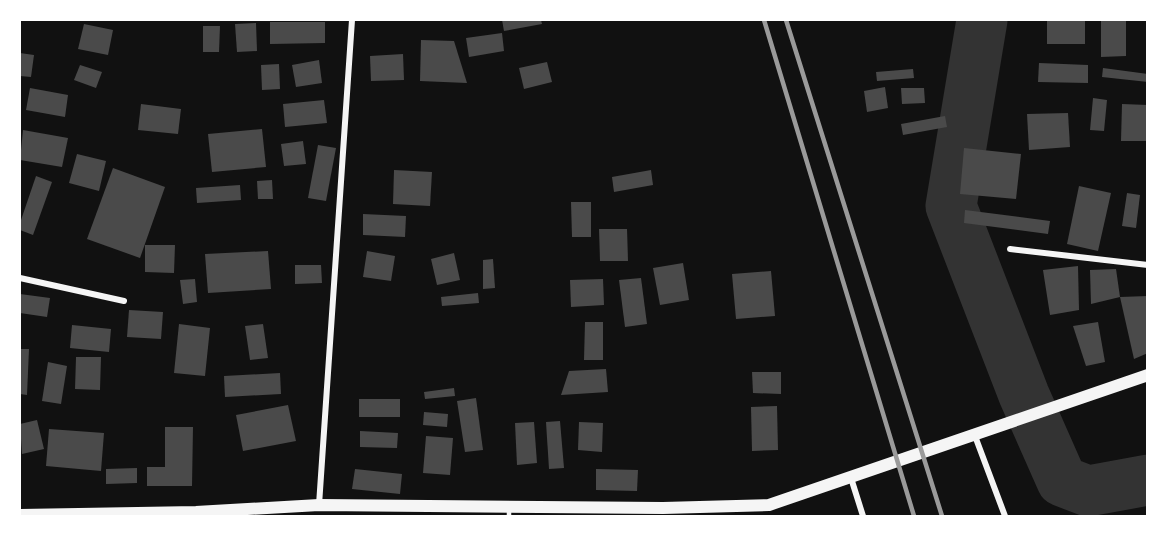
<svg xmlns="http://www.w3.org/2000/svg" width="1167" height="536" font-family="'Golos Text',sans-serif">
  <style>
    .lines { fill: none; stroke-linecap: round; stroke-linejoin: round }
    .river { stroke: #333; stroke-width: 51 }
    .building { fill: #4a4a4a }
    .service { stroke: #f5f5f5; stroke-width: 4.5 }
    .minor { stroke: #f5f5f5; stroke-width: 6 }
    .secondary { stroke: #f5f5f5; stroke-width: 12 }
    .rail { stroke: #9a9a9a; stroke-width: 4.5 }
  </style>
  <rect width="100%" height="100%" fill="#111"/>
  <g class="lines">
    <polyline class="river" points="982,20 951,206 1024,395 1062,481 1088,491 1148,480"/>
  </g>
  <g class="building">
    <polygon points="502,20 541,20 542,24 504,31"/>
    <rect x="1047" y="20" width="38" height="24"/>
    <polygon points="1101,20 1126,20 1126,56 1101,57"/>
    <polygon points="270,22 325,22 325,43 270,44"/>
    <polygon points="256,23 257,51 237,52 235,24"/>
    <polygon points="84,24 113,30 108,55 78,49"/>
    <polygon points="203,26 220,26 219,52 203,52"/>
    <polygon points="502,33 504,51 469,57 466,38"/>
    <polygon points="421,40 454,41 467,83 420,81"/>
    <polygon points="20,53 34,55 31,77 20,76"/>
    <polygon points="403,54 404,80 371,81 370,56"/>
    <polygon points="319,60 322,83 296,87 292,65"/>
    <polygon points="547,62 552,82 524,89 519,68"/>
    <polygon points="1039,63 1088,65 1088,83 1038,82"/>
    <polygon points="279,64 280,89 262,90 261,65"/>
    <polygon points="80,65 102,72 96,88 74,80"/>
    <polygon points="1103,68 1148,74 1148,82 1102,77"/>
    <polygon points="913,69 914,78 877,81 876,72"/>
    <polygon points="885,87 888,108 867,112 864,91"/>
    <polygon points="30,88 68,95 65,117 26,110"/>
    <polygon points="901,88 924,88 925,103 902,104"/>
    <polygon points="1093,98 1107,100 1104,131 1090,130"/>
    <polygon points="324,100 327,123 285,127 283,104"/>
    <polygon points="141,104 181,109 178,134 138,130"/>
    <polygon points="1122,104 1148,105 1148,141 1121,141"/>
    <polygon points="1068,113 1070,147 1029,150 1027,114"/>
    <polygon points="945,116 947,127 903,135 901,124"/>
    <polygon points="262,129 266,167 212,172 208,134"/>
    <polygon points="23,130 68,138 62,167 20,160"/>
    <polygon points="303,141 306,164 284,166 281,144"/>
    <polygon points="318,145 336,148 326,201 308,198"/>
    <polygon points="964,148 1021,154 1016,199 960,194"/>
    <polygon points="77,154 106,161 99,191 69,183"/>
    <polygon points="113,168 165,187 140,258 87,239"/>
    <polygon points="394,170 432,172 430,206 393,204"/>
    <polygon points="651,170 653,185 614,192 612,177"/>
    <polygon points="36,176 52,182 33,235 20,230 20,223"/>
    <polygon points="272,180 273,199 258,199 257,181"/>
    <polygon points="240,185 241,200 197,203 196,188"/>
    <polygon points="1079,186 1111,193 1098,251 1067,244"/>
    <polygon points="1127,193 1140,195 1136,228 1122,226"/>
    <polygon points="571,202 591,202 591,237 572,237"/>
    <polygon points="965,210 1050,221 1048,234 964,223"/>
    <polygon points="363,214 406,216 405,237 363,235"/>
    <polygon points="599,229 627,229 628,261 600,261"/>
    <polygon points="145,245 175,245 174,273 145,272"/>
    <polygon points="268,251 271,289 208,293 205,254"/>
    <polygon points="367,251 395,256 391,281 363,277"/>
    <polygon points="454,253 460,280 437,285 431,259"/>
    <polygon points="493,259 495,288 483,289 483,260"/>
    <polygon points="683,263 689,300 660,305 653,268"/>
    <polygon points="295,265 321,265 322,283 295,284"/>
    <polygon points="1078,266 1079,310 1050,315 1043,270"/>
    <polygon points="1116,269 1120,297 1091,304 1090,270"/>
    <polygon points="771,271 775,316 736,319 732,274"/>
    <polygon points="641,278 647,324 625,327 619,280"/>
    <polygon points="195,279 197,302 183,304 180,280"/>
    <polygon points="603,279 604,305 571,307 570,280"/>
    <polygon points="478,293 479,303 442,306 441,297"/>
    <polygon points="20,294 50,298 47,317 20,313"/>
    <polygon points="1148,296 1148,353 1134,359 1120,297"/>
    <polygon points="129,310 163,312 161,339 127,337"/>
    <polygon points="585,322 603,322 603,360 584,360"/>
    <polygon points="1098,322 1105,362 1086,366 1073,326"/>
    <polygon points="179,324 210,328 205,376 174,373"/>
    <polygon points="263,324 268,358 250,360 245,326"/>
    <polygon points="72,325 111,329 109,352 70,348"/>
    <polygon points="20,349 29,349 27,395 20,394"/>
    <polygon points="76,357 101,357 100,390 75,389"/>
    <polygon points="48,362 67,366 61,404 42,401"/>
    <polygon points="606,369 608,392 561,395 569,371"/>
    <polygon points="752,372 781,372 781,394 753,393"/>
    <polygon points="280,373 281,394 225,397 224,376"/>
    <polygon points="454,388 455,396 425,399 424,392"/>
    <polygon points="476,398 483,450 465,452 457,401"/>
    <rect x="359" y="399" width="41" height="18"/>
    <polygon points="288,405 296,441 243,451 236,415"/>
    <polygon points="777,406 778,450 752,451 751,407"/>
    <polygon points="424,412 448,414 447,427 423,425"/>
    <polygon points="37,420 44,449 22,454 20,424"/>
    <polygon points="560,421 564,468 549,469 546,422"/>
    <polygon points="534,422 537,463 517,465 515,423"/>
    <polygon points="579,422 603,423 602,452 578,450"/>
    <polygon points="165,427 193,427 192,486 147,486 147,467 165,467"/>
    <polygon points="49,429 104,433 101,471 46,466"/>
    <polygon points="360,431 398,433 397,448 360,447"/>
    <polygon points="426,436 453,438 450,475 423,473"/>
    <polygon points="137,468 137,483 106,484 106,469"/>
    <polygon points="355,469 402,474 400,494 352,489"/>
    <polygon points="596,469 638,470 637,491 596,490"/>
  </g>
  <g class="lines">
    <polyline class="service" points="509,507 509,516"/>
    <g class="minor">
      <polyline points="1010,249 1148,265"/>
      <polyline points="20,278 124,301"/>
      <polyline points="975,436 1005,516"/>
      <polyline points="851,478 863,516"/>
      <polyline points="319,505 352,20"/>
    </g>
    <polyline class="secondary" points="20,515 196,512 319,505 663,508 769,505 1148,375"/>
    <g class="rail">
      <polyline points="764,20 914,516"/>
      <polyline points="786,20 942,516"/>
    </g>
  </g>
  <rect width="1167" height="536" fill="none" stroke="#ffffff" stroke-width="42"/>
</svg>
